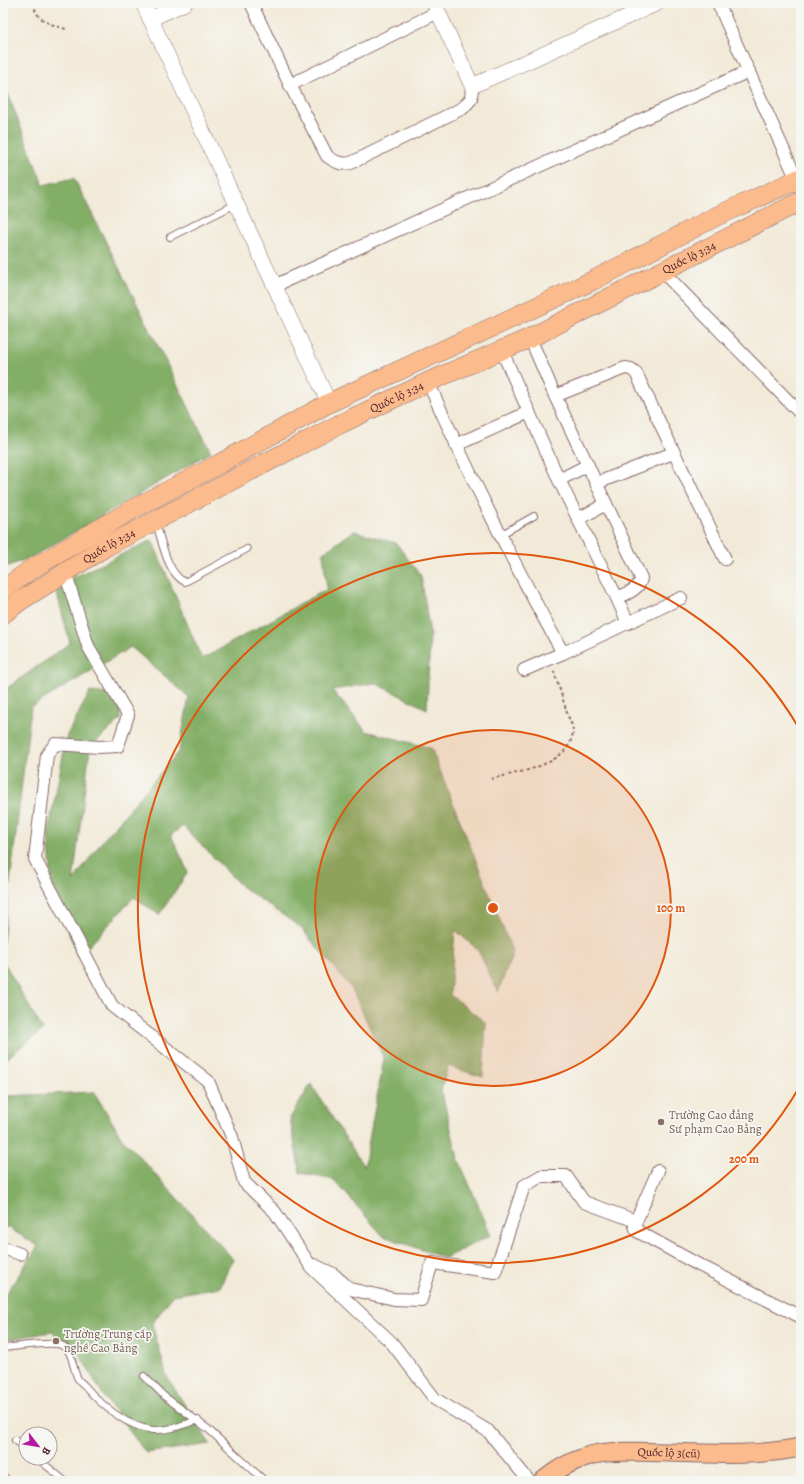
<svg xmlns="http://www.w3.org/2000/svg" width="804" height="1484" font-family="Alegreya,serif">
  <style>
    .forest { fill: #83ae66; stroke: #666648 }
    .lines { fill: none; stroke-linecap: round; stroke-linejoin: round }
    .service-casing { stroke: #856668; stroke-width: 8 }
    .minor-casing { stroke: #856668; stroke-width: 14 }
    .tertiary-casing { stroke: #856668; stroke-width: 16 }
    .primary-casing { stroke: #856668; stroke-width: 20 }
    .trunk-casing { stroke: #856668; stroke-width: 20 }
    .path { stroke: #856668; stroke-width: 2; stroke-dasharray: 3 3; stroke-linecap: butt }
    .service { stroke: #fff; stroke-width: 6 }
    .minor { stroke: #fff; stroke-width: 12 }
    .tertiary { stroke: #fff; stroke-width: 15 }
    .primary { stroke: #fbbb8c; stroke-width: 18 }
    .trunk { stroke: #fbbb8c; stroke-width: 19 }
    .ring { fill: none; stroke: #e0560e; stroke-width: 2 }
    .education-dot { fill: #8d6e63; stroke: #f6f6f2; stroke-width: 1.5 }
    .labels { text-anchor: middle; stroke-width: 3.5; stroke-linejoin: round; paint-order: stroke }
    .street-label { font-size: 12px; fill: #4a1f2b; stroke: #f6f6f2 }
    .education-label { font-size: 12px; fill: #785e54; stroke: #f6f6f2; text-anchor: start }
    .centre { fill: #e0560e; stroke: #f6f6f2; stroke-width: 2 }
    .ring-label { font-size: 12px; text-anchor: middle; font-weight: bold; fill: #e0560e; stroke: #f6f6f2; stroke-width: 3.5; stroke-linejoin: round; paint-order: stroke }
  </style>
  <rect width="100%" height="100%" fill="#f6f6f2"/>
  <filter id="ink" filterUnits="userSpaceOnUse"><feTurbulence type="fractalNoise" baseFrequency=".025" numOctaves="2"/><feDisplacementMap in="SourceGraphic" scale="8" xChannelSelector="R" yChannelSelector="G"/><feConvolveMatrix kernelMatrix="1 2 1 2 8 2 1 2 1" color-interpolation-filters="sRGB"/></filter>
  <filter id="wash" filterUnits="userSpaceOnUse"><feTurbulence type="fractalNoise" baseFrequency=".012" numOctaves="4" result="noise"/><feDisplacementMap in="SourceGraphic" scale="16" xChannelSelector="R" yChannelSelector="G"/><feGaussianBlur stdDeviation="0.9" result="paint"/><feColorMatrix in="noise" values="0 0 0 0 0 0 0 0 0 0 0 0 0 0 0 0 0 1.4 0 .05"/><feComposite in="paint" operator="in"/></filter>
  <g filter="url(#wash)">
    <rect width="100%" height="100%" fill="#f2ead8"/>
    <g class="forest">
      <polygon points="3,81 43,185 74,178 211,452 32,557 3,568"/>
      <polygon points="354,531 396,543 421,576 430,634 427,709 375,683 332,690 366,731 431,748 513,953 498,992 478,950 455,930 450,995 486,1023 483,1077 448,1066 441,1090 458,1158 491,1235 445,1258 383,1236 334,1180 300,1173 290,1118 311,1084 364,1167 384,1059 352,989 300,927 241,886 183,826 171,835 188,872 159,915 134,897 79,957 53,897 48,833 67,735 90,692 118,695 121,719 90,748 73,881 100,844 179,751 189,697 131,647 31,707 3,942 3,691 70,643 55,586 152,540 202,659 327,589 323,553"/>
      <polygon points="3,961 43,1030 3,1061"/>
      <polygon points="94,1092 122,1138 233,1259 220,1287 173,1295 152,1324 167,1377 210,1444 146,1453 105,1398 76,1349 52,1332 3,1340 3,1298 4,1297 38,1246 9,1228 3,1227 3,1094 7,1096"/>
    </g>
  </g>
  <g filter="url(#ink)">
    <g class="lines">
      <defs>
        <g id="service">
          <polyline points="170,237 236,204"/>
          <path d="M156,523C162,541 167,574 185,582L247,549"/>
          <polyline points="500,535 534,516"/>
          <path d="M3,1348C16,1347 50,1341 61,1345C73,1350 72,1366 77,1377C78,1380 82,1383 85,1386C101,1405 127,1427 153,1430C168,1431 183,1425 198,1420"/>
          <polyline points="144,1376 164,1396 208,1429 265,1481"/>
          <polyline points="15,1440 26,1449"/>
          <polyline points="37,1458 65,1481"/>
          <polyline points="3,1476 9,1481"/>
        </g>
        <g id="minor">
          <path d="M251,3L290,85L327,156C335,162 341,165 351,163L463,108L471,99L472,86"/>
          <polyline points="718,3 797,180"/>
          <polyline points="290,85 438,12"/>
          <polyline points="662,271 801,414"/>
          <polyline points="274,286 749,71"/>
          <path d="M530,338L555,396L641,578C640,589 626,594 617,598L628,623"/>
          <polyline points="502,351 559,480 617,598"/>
          <path d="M428,382C469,474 514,565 563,653L681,598"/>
          <polyline points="555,396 625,368 631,369 636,373 725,559"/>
          <polyline points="456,445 529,412"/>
          <polyline points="559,480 588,465"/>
          <polyline points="597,483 673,453"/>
          <polyline points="578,519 606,504"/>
          <polyline points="65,572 88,646 128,715 118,746 99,747 55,744 47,755 35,859 112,1006 208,1081 232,1137 244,1182 275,1212 312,1268 392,1343 435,1399 488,1431 529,1481"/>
          <polyline points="524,670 563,653"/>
          <polyline points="658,1171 636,1221 635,1226 637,1231 697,1264 801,1317"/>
          <polyline points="3,1248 20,1254"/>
          <polyline points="314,1265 333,1274 350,1289 394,1299 421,1300 432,1263 495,1272 524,1186 541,1176 566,1176 584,1202 636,1221"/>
        </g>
        <g id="tertiary">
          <polyline points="143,3 329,403"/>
          <polyline points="434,3 472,86 658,3"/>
          <polyline points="150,19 185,3"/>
        </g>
        <g id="primary">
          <path id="s1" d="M543,1481C556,1470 570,1462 585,1457C605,1450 628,1452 649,1452C697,1453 754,1458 801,1447"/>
        </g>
        <g id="trunk">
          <polyline points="3,590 30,570 133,509 219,464 329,403 592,281 717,216 801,178"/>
          <path id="s2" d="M3,614L20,601L107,546L338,425L428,382L530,338L801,201"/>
        </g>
      </defs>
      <use href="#service" class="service-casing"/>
      <use href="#minor" class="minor-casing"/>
      <use href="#tertiary" class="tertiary-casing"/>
      <use href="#primary" class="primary-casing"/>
      <use href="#trunk" class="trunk-casing"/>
      <g class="path">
        <path d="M38,3L35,10C41,23 55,25 68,30"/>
        <path d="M491,779C517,772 571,766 573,731C573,726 569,719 567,713C563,699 558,684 553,669"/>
      </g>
      <use href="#service" class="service"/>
      <use href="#minor" class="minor"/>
      <use href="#tertiary" class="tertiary"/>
      <use href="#primary" class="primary"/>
      <use href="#trunk" class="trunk"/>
    </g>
  </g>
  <circle cx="493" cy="908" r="178" fill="#e0560e" fill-opacity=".12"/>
  <g class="ring">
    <circle cx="493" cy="908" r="178"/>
    <path d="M800 1086A355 355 0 1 1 800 730"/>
  </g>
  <g class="education-dot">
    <circle cx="661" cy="1122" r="4"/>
    <circle cx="56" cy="1341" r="4"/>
  </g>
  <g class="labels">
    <g class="street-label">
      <text dy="4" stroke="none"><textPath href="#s2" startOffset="774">Quốc lộ 3;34</textPath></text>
      <text dy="4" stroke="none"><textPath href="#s2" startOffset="450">Quốc lộ 3;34</textPath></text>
      <text dy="4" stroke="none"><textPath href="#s2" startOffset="126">Quốc lộ 3;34</textPath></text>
      <text dy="4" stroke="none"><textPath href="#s1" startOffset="133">Quốc lộ 3(cũ)</textPath></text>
    </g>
    <g class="education-label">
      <text x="669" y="1119">Trường Cao đẳng<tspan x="669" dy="14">Sư phạm Cao Bằng</tspan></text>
      <text x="64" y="1338">Trường Trung cấp<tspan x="64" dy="14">nghề Cao Bằng</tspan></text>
    </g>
  </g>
  <circle cx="493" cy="908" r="6" class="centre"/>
  <g class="ring-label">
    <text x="671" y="912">100 m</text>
    <text x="744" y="1163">200 m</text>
  </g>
  <rect width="804" height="1484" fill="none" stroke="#f6f6f2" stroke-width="16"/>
  <g transform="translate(38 1446) rotate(121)"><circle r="19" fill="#f6f6f2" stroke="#b1a0a2"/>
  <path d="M0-3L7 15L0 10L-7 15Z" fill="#b5179e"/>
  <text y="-6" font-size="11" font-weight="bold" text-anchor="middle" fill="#4a1f2b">B</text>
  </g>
</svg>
